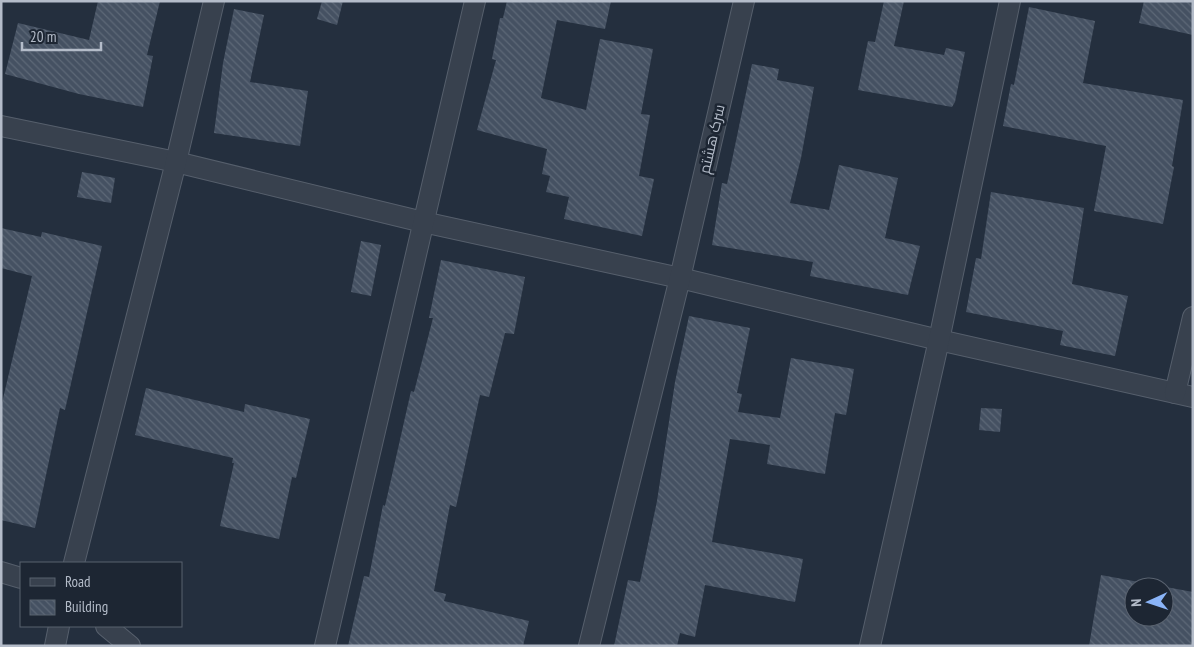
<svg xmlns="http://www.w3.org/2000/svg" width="1194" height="647" font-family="'PT Sans Narrow',Cairo,sans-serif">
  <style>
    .building { fill: url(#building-back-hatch); fill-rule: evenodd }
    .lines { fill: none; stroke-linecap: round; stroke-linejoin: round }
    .minor-casing { stroke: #565f6c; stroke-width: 22 }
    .minor { stroke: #38414e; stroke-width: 20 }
    .labels { text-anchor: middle; stroke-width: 5; stroke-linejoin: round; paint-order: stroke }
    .street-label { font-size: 15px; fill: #b4bcc9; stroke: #1d2633 }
  </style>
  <defs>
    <pattern id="building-back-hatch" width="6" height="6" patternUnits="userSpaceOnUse" patternTransform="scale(1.25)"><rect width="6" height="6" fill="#455162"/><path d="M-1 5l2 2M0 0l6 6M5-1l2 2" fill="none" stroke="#5d6877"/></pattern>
  </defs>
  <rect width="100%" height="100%" fill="#242f3e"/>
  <g class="building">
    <polygon points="98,1 160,1 147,55 153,56 143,107 79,94 5,74 18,23 89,40"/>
    <polygon points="322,1 343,1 337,25 317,19"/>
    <polygon points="507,1 611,1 605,29 557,20 541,98 586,110 600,39 653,49 641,114 650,115 639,176 654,179 642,236 564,219 569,197 546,192 550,176 542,174 547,149 477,130 496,60 492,59 500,18 503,18"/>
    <polygon points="884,1 904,1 894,46 944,55 946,48 965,52 955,102 952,107 858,90 868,41 875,42"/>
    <polygon points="1144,1 1193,1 1193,35 1139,23"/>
    <polygon points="1029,7 1095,21 1083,83 1183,100 1172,166 1174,167 1163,224 1094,211 1106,146 1003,126 1011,84 1014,85"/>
    <polygon points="234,9 264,15 250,82 308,91 300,146 214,133 223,63"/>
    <polygon points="752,64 779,69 777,80 814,87 801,158 790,203 829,210 839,165 898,178 885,238 920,246 908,295 810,276 813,262 712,245 722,183 727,184"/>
    <polygon points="82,172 115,178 111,203 77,197"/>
    <polygon points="991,192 1084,208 1072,284 1128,296 1115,356 1060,345 1063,331 966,312 976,258 981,259"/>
    <polygon points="1,228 41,237 42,232 102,246 65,410 60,408 35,528 1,520 1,407 32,276 1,268"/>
    <polygon points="361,241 381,245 371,296 351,292"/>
    <polygon points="441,260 525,277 514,334 505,333 489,397 480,395 456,507 450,505 434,591 446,594 444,601 529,621 523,646 348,646 364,576 369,577 383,505 385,506 411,391 414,392 433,318 429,318"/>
    <polygon points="689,316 750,328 737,393 742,394 738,412 780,418 791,358 854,369 846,415 835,413 825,474 767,464 770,445 730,439 712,542 803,559 795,602 705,585 695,637 680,633 677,646 614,646 628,580 640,582 657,501 675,382"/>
    <polygon points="146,388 244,412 245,404 310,419 296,478 292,477 279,539 220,526 234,463 232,463 233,458 135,435"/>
    <polygon points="981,408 1002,409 1000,432 979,430"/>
    <path d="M1101,575L1193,592V646H1089ZM1134,587H1164V617H1134Z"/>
  </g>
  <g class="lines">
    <defs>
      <g id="minor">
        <polyline points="1,126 176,162 423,222 680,278 939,340 1193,397"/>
        <polyline points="1175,393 1193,317"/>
        <polyline points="74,563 176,162 214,1"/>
        <polyline points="1,572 21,578"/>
        <polyline points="106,626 130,646"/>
        <polyline points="55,646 59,626"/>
        <polyline points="325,646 475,1"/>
        <polyline points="589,646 680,278 744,1"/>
        <polyline points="870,646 939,340 1010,1"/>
      </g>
    </defs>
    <use href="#minor" class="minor-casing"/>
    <use href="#minor" class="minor"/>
  </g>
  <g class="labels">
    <g class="street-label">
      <text transform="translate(712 139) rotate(-77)" y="5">سرک هشتم</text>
    </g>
  </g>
  <rect width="1194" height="647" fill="none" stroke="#b4bcc9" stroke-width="5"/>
  <rect x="20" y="562" width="162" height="65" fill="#1d2633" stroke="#59626f"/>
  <rect x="30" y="578" width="25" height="8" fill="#38414e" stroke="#59626f"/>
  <text x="65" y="587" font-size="15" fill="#b4bcc9">Road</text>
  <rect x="30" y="600" width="25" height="15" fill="url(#building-back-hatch)" stroke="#59626f"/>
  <text x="65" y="612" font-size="15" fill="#b4bcc9">Building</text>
  <g transform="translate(1149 602) rotate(267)"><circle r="24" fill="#1d2633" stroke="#59626f"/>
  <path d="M0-4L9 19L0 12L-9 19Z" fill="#8ab4f8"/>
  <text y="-8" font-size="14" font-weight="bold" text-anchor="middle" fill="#b4bcc9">N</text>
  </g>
  <path d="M22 42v8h79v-8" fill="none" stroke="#b4bcc9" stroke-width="2.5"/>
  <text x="30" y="42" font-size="15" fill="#b4bcc9" stroke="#1d2633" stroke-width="4" paint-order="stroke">20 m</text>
</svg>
